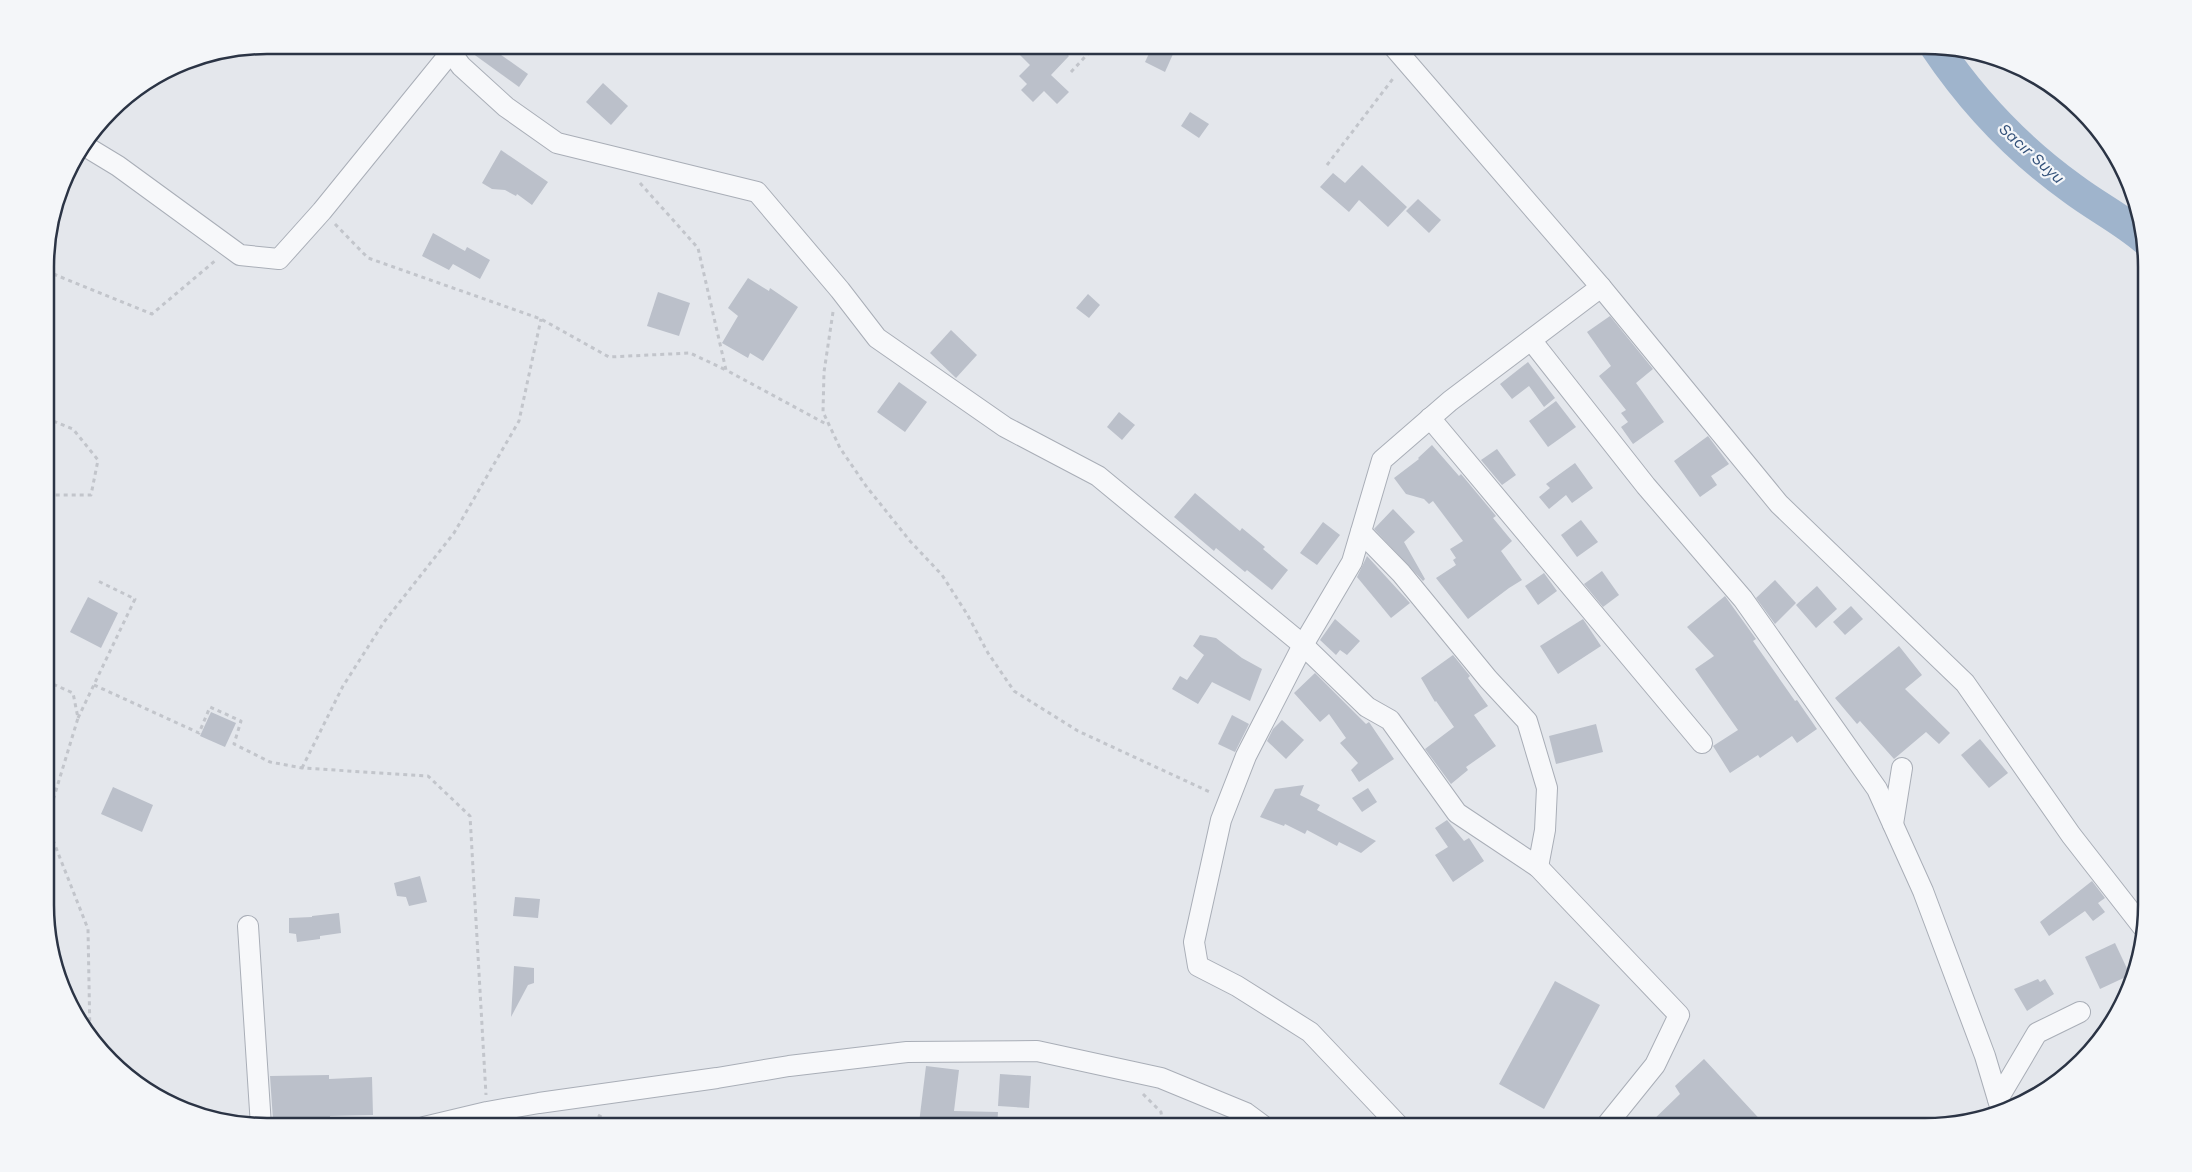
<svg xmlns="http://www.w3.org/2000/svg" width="2192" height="1172" font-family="'Work Sans',sans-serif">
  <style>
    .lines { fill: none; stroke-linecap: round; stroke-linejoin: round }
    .river { stroke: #9fb4cc; stroke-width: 32 }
    .building { fill: #bbc0ca }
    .minor-casing { stroke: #a9aeb7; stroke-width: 22 }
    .path { stroke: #c2c5cb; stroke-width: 3; stroke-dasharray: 4 4; stroke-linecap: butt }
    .minor { stroke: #f7f8fa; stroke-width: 20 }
    .labels { text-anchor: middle; stroke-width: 4.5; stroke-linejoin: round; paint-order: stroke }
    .water-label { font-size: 16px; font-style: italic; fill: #34527a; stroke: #f4f6f9 }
    .rim { fill: none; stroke: #2b3445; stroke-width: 2.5 }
  </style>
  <rect width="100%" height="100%" fill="#e4e7ec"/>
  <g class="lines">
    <path class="river" d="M1936,47C1973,102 2020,151 2073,189C2097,207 2123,220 2145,239"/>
  </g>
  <g class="building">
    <polygon points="461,45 487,45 528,74 519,87"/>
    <polygon points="1010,45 1058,45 1069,56 1051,75 1069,92 1057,104 1044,91 1033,102 1021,90 1027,84 1019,76 1030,65"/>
    <polygon points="1153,45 1173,54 1165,72 1145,62"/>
    <polygon points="603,83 628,106 611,125 586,102"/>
    <polygon points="1190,112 1209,124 1199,138 1181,126"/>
    <polygon points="501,150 548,182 532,205 517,194 516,196 505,190 492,189 482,183"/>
    <polygon points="1362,165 1407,207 1388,227 1359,200 1349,212 1320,187 1333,173 1345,183"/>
    <polygon points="1418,199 1441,220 1429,233 1406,211"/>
    <polygon points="433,233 465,251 467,247 490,260 480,279 453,264 449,270 422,256"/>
    <polygon points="748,278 769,291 770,288 798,307 763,361 750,353 748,358 722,343 738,316 728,308"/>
    <polygon points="658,292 690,303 679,336 647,326"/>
    <polygon points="1088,294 1100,305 1089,318 1076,308"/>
    <polygon points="1610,316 1653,369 1636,383 1664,422 1633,444 1621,427 1628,422 1621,413 1626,410 1599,376 1611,366 1587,332"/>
    <polygon points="951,330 977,355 956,378 930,353"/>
    <polygon points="1528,362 1555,398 1544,407 1529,386 1512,399 1500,384"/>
    <polygon points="899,382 927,402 905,432 877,412"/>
    <polygon points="1556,401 1576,427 1548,447 1529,421"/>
    <polygon points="1119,412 1135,425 1122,440 1107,427"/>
    <polygon points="1708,436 1729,464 1711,476 1717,485 1700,497 1674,461"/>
    <polygon points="1432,445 1459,476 1461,474 1496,516 1493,518 1512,541 1501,551 1522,580 1509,588 1468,619 1436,578 1456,565 1453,560 1456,558 1450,549 1463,541 1433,501 1429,504 1424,499 1406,494 1394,478 1419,459 1418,458"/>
    <polygon points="1497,449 1516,475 1502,485 1481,460"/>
    <polygon points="1575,463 1593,488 1572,503 1566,495 1549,509 1539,497 1550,488 1546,484"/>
    <polygon points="1195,493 1240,531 1242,528 1265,547 1263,549 1288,570 1272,590 1247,570 1245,572 1216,548 1214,551 1174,517"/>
    <polygon points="1393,509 1415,532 1404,542 1425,579 1423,581 1374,529"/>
    <polygon points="1581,520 1598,542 1577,557 1561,535"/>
    <polygon points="1323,522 1340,535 1317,565 1300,553"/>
    <polygon points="1367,556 1410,603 1391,618 1357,577"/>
    <polygon points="1602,571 1619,595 1603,607 1584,584"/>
    <polygon points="1544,573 1557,591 1538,605 1525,586"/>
    <polygon points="1775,580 1796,603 1775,624 1756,598"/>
    <polygon points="1817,586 1837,609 1816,628 1796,605"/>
    <polygon points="1725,596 1756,639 1753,641 1795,701 1797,700 1817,729 1797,743 1792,736 1760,758 1758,755 1730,773 1713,746 1738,730 1695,669 1714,656 1687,627"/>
    <polygon points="88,597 118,613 101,648 70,632"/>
    <polygon points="1851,606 1863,619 1845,635 1833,622"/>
    <polygon points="1335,619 1360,641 1347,655 1340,650 1336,655 1320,640"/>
    <polygon points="1583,619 1601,646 1558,674 1540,646"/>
    <polygon points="1200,635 1216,638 1242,658 1262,669 1250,701 1212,682 1198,704 1172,689 1180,676 1187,680 1204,655 1193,646"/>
    <polygon points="1899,646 1922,675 1905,689 1950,733 1939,744 1926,732 1894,759 1860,721 1857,724 1835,698"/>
    <polygon points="1453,655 1470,676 1468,678 1488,706 1474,715 1496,746 1466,767 1468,770 1451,784 1425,749 1454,727 1436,701 1435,702 1421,678"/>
    <polygon points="1315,673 1366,724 1369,722 1394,759 1359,782 1351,770 1358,763 1340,743 1346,738 1329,714 1320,722 1294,693"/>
    <polygon points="211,712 236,723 225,747 200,736"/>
    <polygon points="1232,715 1249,724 1235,752 1218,744"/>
    <polygon points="1282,720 1304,740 1286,759 1267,741 1273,729"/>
    <polygon points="1596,724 1603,752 1556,764 1549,736"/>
    <polygon points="1980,739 2008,773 1989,788 1961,755"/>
    <polygon points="1304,785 1300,795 1320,805 1317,810 1376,841 1361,853 1339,842 1337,846 1307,830 1305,834 1285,824 1284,826 1260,817 1275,789"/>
    <polygon points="113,787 153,805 142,832 101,814"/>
    <polygon points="1368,788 1377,802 1362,812 1352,798"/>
    <polygon points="1447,820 1464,841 1469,838 1484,861 1453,882 1435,855 1448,847 1435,828"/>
    <polygon points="420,876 427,902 409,906 406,897 397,896 394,883"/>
    <polygon points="2092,881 2105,898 2098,903 2105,912 2093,921 2085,911 2049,936 2040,922"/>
    <polygon points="515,897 540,899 538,918 513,916"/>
    <polygon points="339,913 341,933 320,936 320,939 297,942 296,934 289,933 289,918 312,917 312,916"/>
    <polygon points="2115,943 2130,975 2100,989 2085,957"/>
    <polygon points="514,966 534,968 534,983 528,985 511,1017"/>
    <polygon points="2038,979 2040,982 2045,979 2054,994 2027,1011 2014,989"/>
    <polygon points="1555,981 1600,1005 1544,1109 1499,1084"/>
    <polygon points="1704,1059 1767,1127 1646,1127 1680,1094 1675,1086"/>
    <polygon points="926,1066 959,1070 954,1111 998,1112 997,1127 947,1127 919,1123"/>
    <polygon points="1000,1074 1031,1076 1029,1108 998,1106"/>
    <polygon points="329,1075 329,1079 372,1077 373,1115 330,1116 330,1119 273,1120 270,1076"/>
  </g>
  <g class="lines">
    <defs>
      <g id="minor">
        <polyline points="446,45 461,66 506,107 557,143 757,192 840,290 877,338 1005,427 1098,476 1303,645 1367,707 1390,720 1457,813 1538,867 1545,830 1547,788 1527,721 1488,679 1401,573 1361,532"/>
        <polyline points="1392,45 1601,287 1779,504 1965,683 2071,835 2142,926"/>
        <polyline points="85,146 118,166 240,255 279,259 322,211 451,52"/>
        <polyline points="1531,340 1646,486 1743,599 1877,789 1923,891 1985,1056 2002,1113"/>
        <polyline points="1430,418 1702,743"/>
        <polyline points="1893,824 1902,768"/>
        <polyline points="1538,867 1679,1015 1655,1065 1605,1127"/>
        <polyline points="248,926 261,1126"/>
        <polyline points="1998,1099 2037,1033 2080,1012"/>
        <polyline points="424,1127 487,1112 539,1103 717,1078 789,1066 907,1052 1037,1051 1161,1078 1246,1113 1265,1127"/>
        <polyline points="1400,1127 1310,1032 1237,986 1198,966 1194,942 1221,820 1246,756 1303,645 1352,562 1382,460 1450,401 1601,287"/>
      </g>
    </defs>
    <use href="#minor" class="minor-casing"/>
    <g class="path">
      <polyline points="1071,72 1096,45"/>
      <polyline points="1327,165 1395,76"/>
      <polyline points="640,183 698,248 726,370 828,425"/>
      <polyline points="335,224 368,258 541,319 609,357 690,353 726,370"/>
      <polyline points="46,271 152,314 216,260"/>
      <polyline points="833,312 824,372 823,412 840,448 866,486 910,541 942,575 967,614 988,653 1014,691 1078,731 1212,793"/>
      <polyline points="46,418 73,429 98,460 91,495 46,495"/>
      <polyline points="46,681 73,693 78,718 47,820"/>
      <polyline points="94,685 199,733 210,707 241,721 234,744 270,762 302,768 428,776 470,816 486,1095"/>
      <polyline points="78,718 135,599 98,581"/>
      <polyline points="302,768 343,686 384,622 454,533 519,421 541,319"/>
      <polyline points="47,825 88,929 90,1037"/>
      <polyline points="1143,1094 1161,1112 1163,1127"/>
      <polyline points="598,1115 619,1127"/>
    </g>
    <use href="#minor" class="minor"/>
  </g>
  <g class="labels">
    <g class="water-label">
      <text transform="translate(2032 153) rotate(42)" y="6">Sacır Suyu</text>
    </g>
  </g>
  <path d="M0 0H2192V1172H0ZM267 54H1925A213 213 0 0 1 2138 267V905A213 213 0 0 1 1925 1118H267A213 213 0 0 1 54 905V267A213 213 0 0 1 267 54Z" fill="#f4f6f9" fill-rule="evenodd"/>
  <path class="rim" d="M267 54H1925A213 213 0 0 1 2138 267V905A213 213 0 0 1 1925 1118H267A213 213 0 0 1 54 905V267A213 213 0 0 1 267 54Z"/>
</svg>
